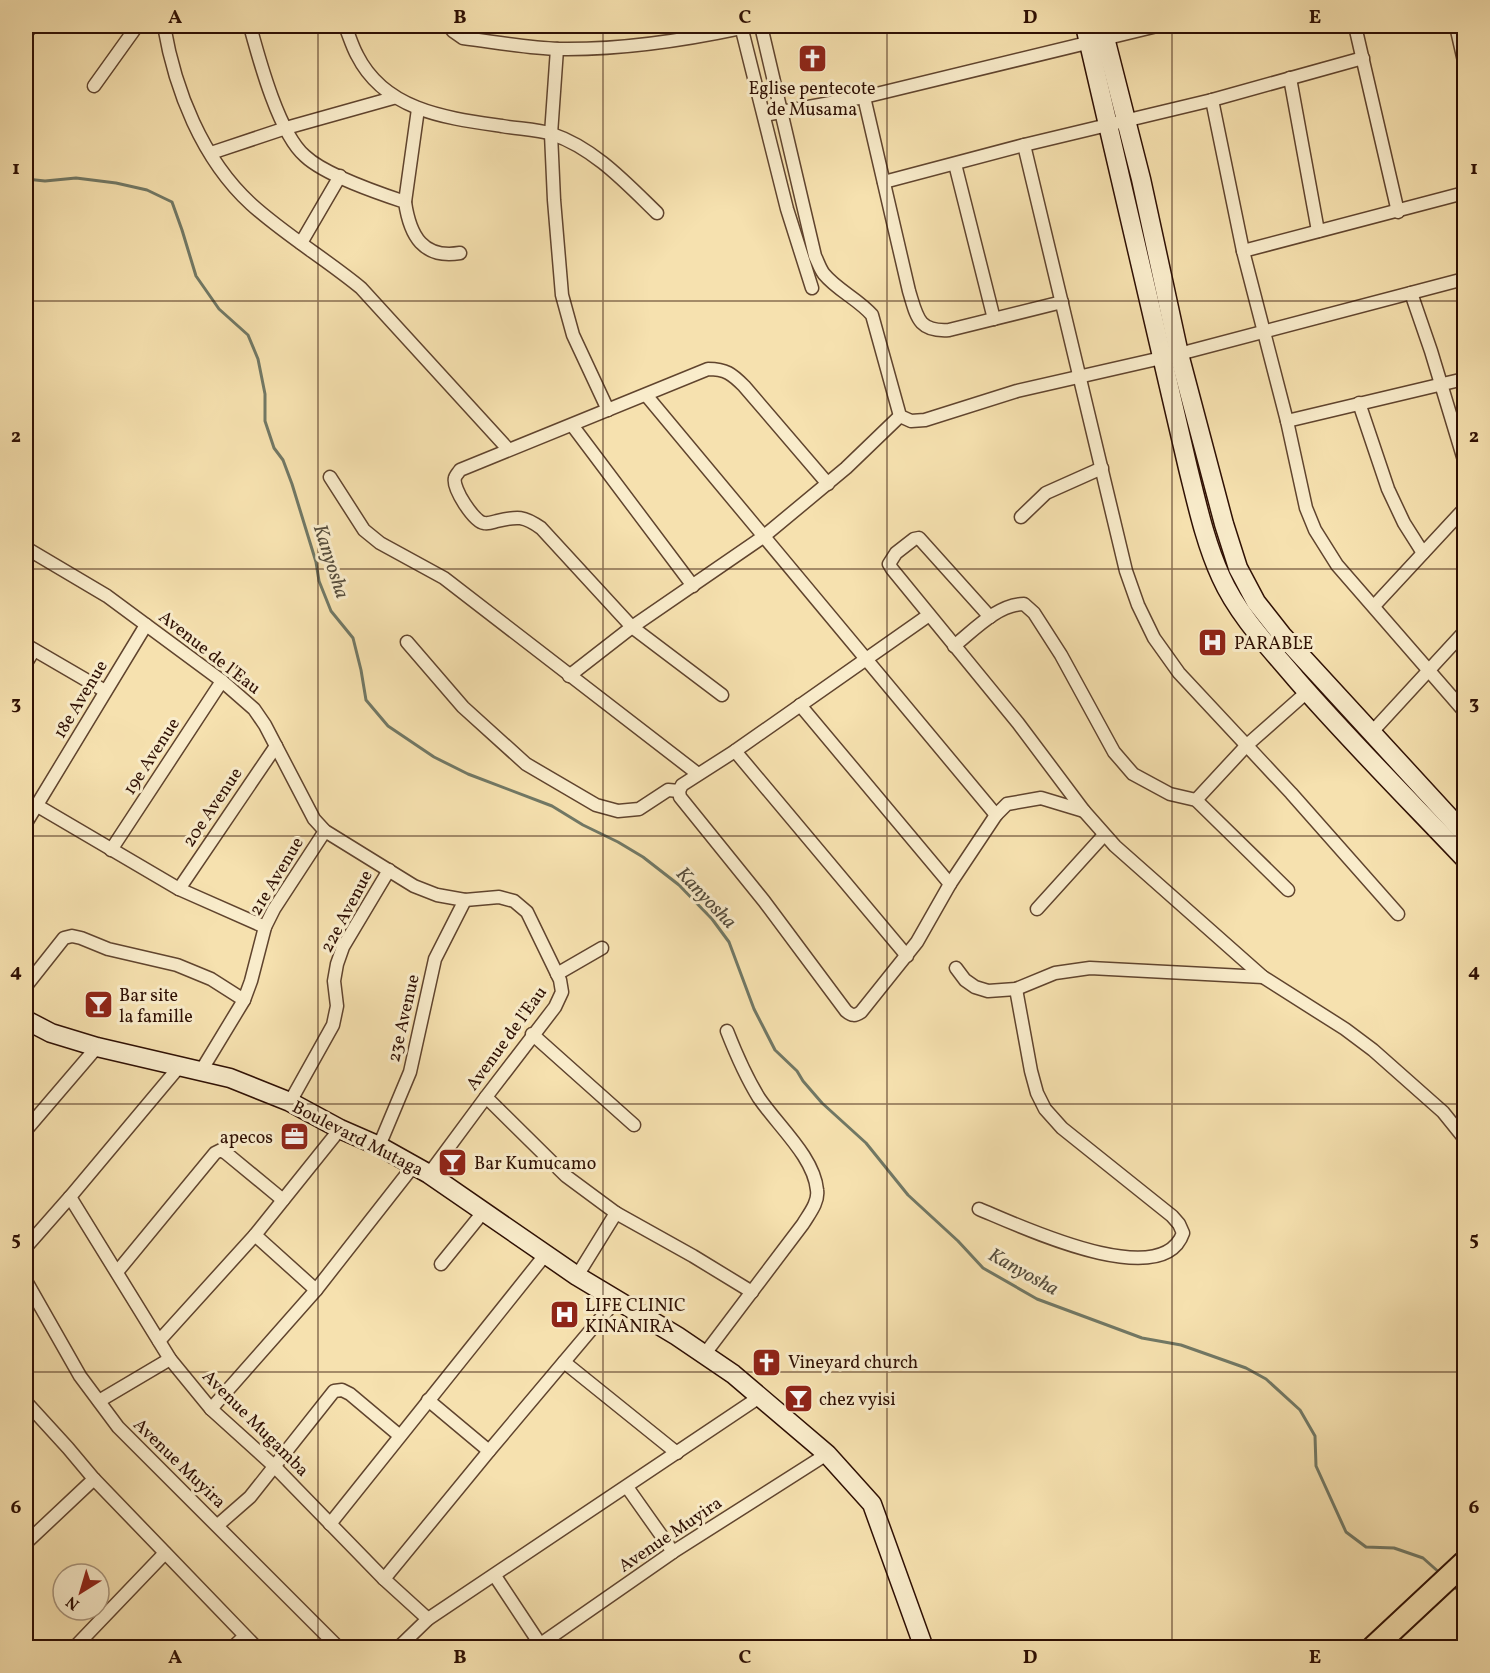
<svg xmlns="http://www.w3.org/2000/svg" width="1490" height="1673" font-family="Vollkorn,serif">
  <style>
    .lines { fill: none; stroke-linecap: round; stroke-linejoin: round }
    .stream { stroke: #717865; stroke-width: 3 }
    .street-casing { stroke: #60442e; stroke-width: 15 }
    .secondary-casing { stroke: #2e0f03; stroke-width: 21 }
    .highway-casing { stroke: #2e0f03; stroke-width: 26 }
    .street { stroke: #f9eccb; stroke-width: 12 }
    .secondary { stroke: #f9eccb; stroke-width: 18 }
    .highway { stroke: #f6e1af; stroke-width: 22 }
    .grid { fill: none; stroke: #2e0f03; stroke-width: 1.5; stroke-opacity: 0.55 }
    .labels { text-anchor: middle; stroke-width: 6; stroke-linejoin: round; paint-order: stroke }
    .poi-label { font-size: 18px; fill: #2e0f03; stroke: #f9eccb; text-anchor: start }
    .street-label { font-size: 18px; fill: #2e0f03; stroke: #f9eccb }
    .water-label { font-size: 20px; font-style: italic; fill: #554c3c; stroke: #f9eccb }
    .neatline { fill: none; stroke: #2e0f03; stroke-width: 2 }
    .grid-label { font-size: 20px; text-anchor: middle; font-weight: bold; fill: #2e0f03 }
  </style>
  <rect width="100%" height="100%" fill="#f6e1af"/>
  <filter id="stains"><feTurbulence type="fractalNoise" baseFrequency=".00333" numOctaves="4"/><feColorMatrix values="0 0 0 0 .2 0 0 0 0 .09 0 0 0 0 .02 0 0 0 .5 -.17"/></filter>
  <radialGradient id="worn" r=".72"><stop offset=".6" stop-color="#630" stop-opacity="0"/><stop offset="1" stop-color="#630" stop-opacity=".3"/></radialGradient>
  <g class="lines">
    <g class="stream">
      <polyline points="26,179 45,181 76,178 116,183 147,190 172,202 182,230 196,276 219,309 248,335 258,359 265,394 265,421 274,448 283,460 292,484 316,562 319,581 331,611 353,638 361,670 366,700 388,726 434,757 468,774 552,806 583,825 618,842 643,857 679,885 712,919 729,942 754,1009 775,1050 797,1071 803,1081 822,1103 866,1143 908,1195 958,1241 983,1268 1037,1299 1142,1338 1181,1345 1246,1368 1266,1379 1300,1410 1315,1436 1316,1466 1346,1532 1366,1547 1394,1548 1423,1558 1441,1574"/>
      <polyline points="1452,1585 1464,1595"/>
    </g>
    <defs>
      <g id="street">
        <path d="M164,26C175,90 202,159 251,204C285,235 326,259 361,288L508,449"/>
        <path d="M250,26C259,59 279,134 305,156C325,175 378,193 405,202C410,236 423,259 460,253"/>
        <path d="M345,26C349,35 352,46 357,55C385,111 447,118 502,126C518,129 537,129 552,134C594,148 626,183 657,213"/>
        <path d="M449,26L453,31L463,38C495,42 527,48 559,49C621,50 681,41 742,28"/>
        <polyline points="741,26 787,209 812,288"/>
        <path d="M761,26L815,256C818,262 820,269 824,274C837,290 858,299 872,315L900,416L911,421L925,420L1017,391L1179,354L1464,279"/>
        <polyline points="1355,26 1398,212"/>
        <polyline points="1456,26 1464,61"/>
        <polyline points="26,33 32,26"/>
        <polyline points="557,49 551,134 554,200 562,295 573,335 608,410"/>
        <polyline points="1290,78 1318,231"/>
        <polyline points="94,86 137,26"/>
        <path d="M864,97L909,291C917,317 918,332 949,330L1062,302"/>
        <polyline points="1212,100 1243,251 1287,421 1306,508 1315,530 1337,565 1464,711"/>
        <polyline points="764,115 864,97 1157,26"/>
        <polyline points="1024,145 1126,571 1138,605 1154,638 1179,673 1291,793 1398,914"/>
        <polyline points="211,153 286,128 393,98"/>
        <polyline points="955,164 994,319"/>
        <polyline points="884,182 1024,145 1212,100 1363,58"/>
        <polyline points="405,202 418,109"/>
        <polyline points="301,243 340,176"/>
        <polyline points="1243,251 1464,193"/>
        <polyline points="1411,293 1431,351 1464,460"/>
        <polyline points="646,395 996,815"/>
        <polyline points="1359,403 1388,489 1404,523 1423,553"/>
        <polyline points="1287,421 1464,379"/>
        <polyline points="572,425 693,586"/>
        <polyline points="330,477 364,530 380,543 444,578 698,774"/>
        <polyline points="1021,517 1046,493 1102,468"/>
        <polyline points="26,548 107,596 222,681 254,709 265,725 314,819 325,831 414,886 437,895 465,900 499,897 514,901 527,912 560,980 562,992 555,1007 486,1097 429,1174"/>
        <polyline points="1374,606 1464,509"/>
        <path d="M929,615L735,751L682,785L679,791L680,797L764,901L846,1011C852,1016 855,1016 861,1012L917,942L950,884L996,815L1007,804L1041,798L1084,811"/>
        <polyline points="990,617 919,538 914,539 896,553 889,564 892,569 1018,723 1084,811 1115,846 1263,977 1345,1029 1373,1050 1443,1112 1464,1138"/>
        <polyline points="407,642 463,707 526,764 596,805 618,811 639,809 668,790 679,791"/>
        <polyline points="26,645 105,691"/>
        <path d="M954,646C974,630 998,604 1024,604L1034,613L1061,655L1114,752L1133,774L1170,794L1196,800L1288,890"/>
        <polyline points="26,663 34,650"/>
        <polyline points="569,676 632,627 763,537 846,468 900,416"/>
        <path d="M722,695L632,627L541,528C524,516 518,516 497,521C493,522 489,524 484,523C474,522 452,488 455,478C455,476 459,472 460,470L708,369C726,369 732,374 744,386L828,484"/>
        <polyline points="800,705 950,884"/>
        <polyline points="1372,732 1464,632"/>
        <polyline points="735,751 907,956"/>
        <polyline points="1196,800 1247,745 1307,692"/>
        <polyline points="36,805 179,889 265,927"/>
        <polyline points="26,823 146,625"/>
        <polyline points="111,850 222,681"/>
        <polyline points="179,889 276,746"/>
        <polyline points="1037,909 1104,835"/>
        <polyline points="956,968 965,980 975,987 988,991 1016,989 1055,973 1090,968 1263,977"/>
        <polyline points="557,974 602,948"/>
        <polyline points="26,986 64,938 72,936 81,938 108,949 177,965 211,979 244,1000"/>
        <polyline points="532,1034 634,1125"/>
        <polyline points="201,1071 244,1000 251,981 265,927 274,909 325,831"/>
        <polyline points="486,1097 566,1176 616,1213 693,1256 752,1292"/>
        <polyline points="290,1102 333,1025 337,1006 334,981 337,964 343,947 389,870"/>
        <polyline points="26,1130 97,1047"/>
        <polyline points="379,1146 410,1072 435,959 465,900"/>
        <polyline points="70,1197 170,1359 211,1409 274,1466 384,1579 428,1619"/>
        <path d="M979,1209C1018,1225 1162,1294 1183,1233L1179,1224L1172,1216L1062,1128L1045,1109L1037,1093L1031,1071L1016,989"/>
        <polyline points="255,1235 316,1290"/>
        <polyline points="26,1247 70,1197 179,1067"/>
        <polyline points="441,1264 484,1211"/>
        <polyline points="117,1272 215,1153 221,1150 226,1153 283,1200"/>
        <polyline points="577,1276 616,1213"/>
        <polyline points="26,1281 80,1376 118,1427 339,1648"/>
        <polyline points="159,1341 255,1235 340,1129"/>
        <path d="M704,1355L803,1224C809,1214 819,1202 817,1190C814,1157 778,1126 759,1098C746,1077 736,1054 727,1031"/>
        <polyline points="564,1362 677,1453"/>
        <polyline points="428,1400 489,1451"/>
        <polyline points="99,1401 170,1359"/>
        <polyline points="26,1402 68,1448 94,1479 257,1648"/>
        <polyline points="211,1409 316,1290 414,1165"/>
        <polyline points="627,1487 673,1552"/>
        <polyline points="330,1524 545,1255"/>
        <polyline points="218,1525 250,1497 334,1391 342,1390 350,1394 400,1436"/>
        <polyline points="26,1543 94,1479"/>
        <polyline points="495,1576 540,1644"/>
        <polyline points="384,1579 489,1451 617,1299"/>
        <polyline points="74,1648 165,1553"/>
        <polyline points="232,1648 245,1636"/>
        <polyline points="398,1648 428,1619 761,1396"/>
        <polyline points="535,1648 673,1552 827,1454"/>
      </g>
      <g id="secondary">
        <path d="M1085,26L1188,468C1197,504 1205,542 1221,577C1238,615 1269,647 1296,679C1350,741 1408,799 1464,858"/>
        <polyline points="1102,26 1141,179 1179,354 1224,524 1238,568 1256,602 1282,635 1464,833"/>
        <polyline points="26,1020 51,1033 97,1047 230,1078 290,1102 340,1129 379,1146 429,1174 577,1276 677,1336 733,1374 827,1454 872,1504 924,1648"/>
      </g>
      <polyline id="highway" points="1373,1648 1464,1563"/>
    </defs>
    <use href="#street" class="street-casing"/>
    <use href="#secondary" class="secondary-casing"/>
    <use href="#highway" class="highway-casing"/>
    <use href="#street" class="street"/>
    <use href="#secondary" class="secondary"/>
    <use href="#highway" class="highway"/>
  </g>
  <path class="grid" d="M318,26V1648M603,26V1648M887,26V1648M1172,26V1648M26,301H1464M26,569H1464M26,836H1464M26,1104H1464M26,1372H1464"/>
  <defs>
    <symbol id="church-square" viewBox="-11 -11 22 22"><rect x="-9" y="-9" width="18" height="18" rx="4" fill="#8f2418" stroke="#f9eccb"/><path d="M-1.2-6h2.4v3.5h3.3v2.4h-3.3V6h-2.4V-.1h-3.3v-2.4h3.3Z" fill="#fff"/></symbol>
    <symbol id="hospital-square" viewBox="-11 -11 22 22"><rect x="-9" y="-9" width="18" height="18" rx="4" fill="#8f2418" stroke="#f9eccb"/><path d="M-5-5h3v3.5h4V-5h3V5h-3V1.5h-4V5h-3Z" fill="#fff"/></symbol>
    <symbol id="bar-square" viewBox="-11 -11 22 22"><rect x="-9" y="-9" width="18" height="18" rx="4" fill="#8f2418" stroke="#f9eccb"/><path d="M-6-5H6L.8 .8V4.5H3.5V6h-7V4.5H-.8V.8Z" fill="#fff"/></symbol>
    <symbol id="office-square" viewBox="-11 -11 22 22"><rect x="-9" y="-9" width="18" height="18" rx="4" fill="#8f2418" stroke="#f9eccb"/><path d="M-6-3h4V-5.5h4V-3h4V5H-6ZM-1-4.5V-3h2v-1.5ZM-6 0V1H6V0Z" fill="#fff"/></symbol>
  </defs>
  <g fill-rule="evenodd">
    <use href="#church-square" x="796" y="42" width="33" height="33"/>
    <use href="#hospital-square" x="1196" y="626" width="33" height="33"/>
    <use href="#bar-square" x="82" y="988" width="33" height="33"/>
    <use href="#office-square" x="278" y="1120" width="33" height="33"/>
    <use href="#bar-square" x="436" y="1146" width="33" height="33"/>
    <use href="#hospital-square" x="548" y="1298" width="33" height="33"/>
    <use href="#church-square" x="750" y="1346" width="33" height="33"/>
    <use href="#bar-square" x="782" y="1382" width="33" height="33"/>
  </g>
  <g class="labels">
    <g class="poi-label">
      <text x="812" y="94" text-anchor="middle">Eglise pentecote<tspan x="812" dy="21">de Musama</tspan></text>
      <text x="1234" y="649">PARABLE</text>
      <text x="119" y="1001">Bar site<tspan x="119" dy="21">la famille</tspan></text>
      <text x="273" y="1143" text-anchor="end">apecos</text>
      <text x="474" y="1169">Bar Kumucamo</text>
      <text x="585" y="1311">LIFE CLINIC<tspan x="585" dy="21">KINANIRA</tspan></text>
      <text x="788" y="1368">Vineyard church</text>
      <text x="819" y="1405">chez vyisi</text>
    </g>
    <g class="street-label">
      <text transform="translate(210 652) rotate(38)" y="6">Avenue de l'Eau</text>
      <text transform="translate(80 699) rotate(-59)" y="6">18e Avenue</text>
      <text transform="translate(151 756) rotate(-57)" y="6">19e Avenue</text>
      <text transform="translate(212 807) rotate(-56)" y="6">20e Avenue</text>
      <text transform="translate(276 876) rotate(-59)" y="6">21e Avenue</text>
      <text transform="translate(346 911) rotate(-62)" y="6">22e Avenue</text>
      <text transform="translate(403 1018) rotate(-77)" y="6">23e Avenue</text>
      <text transform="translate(506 1038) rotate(-54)" y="6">Avenue de l'Eau</text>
      <text transform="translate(358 1138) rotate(27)" y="6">Boulevard Mutaga</text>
      <text transform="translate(256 1423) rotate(45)" y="6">Avenue Mugamba</text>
      <text transform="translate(180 1463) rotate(44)" y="6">Avenue Muyira</text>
      <text transform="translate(670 1534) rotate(-34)" y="6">Avenue Muyira</text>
    </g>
    <g class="water-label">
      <text transform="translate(332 561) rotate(72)" y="7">Kanyosha</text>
      <text transform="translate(707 897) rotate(46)" y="7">Kanyosha</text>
      <text transform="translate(1024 1271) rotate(29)" y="7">Kanyosha</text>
    </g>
  </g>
  <rect width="1490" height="1673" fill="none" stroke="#f6e1af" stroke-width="66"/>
  <g transform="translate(81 1592) rotate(217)"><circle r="28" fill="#f9eccb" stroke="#a8947b" stroke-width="1.5"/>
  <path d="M0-4.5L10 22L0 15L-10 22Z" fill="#8f2418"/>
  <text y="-9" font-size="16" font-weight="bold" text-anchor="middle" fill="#2e0f03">N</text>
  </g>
  <rect x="33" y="33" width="1424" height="1607" class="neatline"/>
  <g class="grid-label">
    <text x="175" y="23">A</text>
    <text x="460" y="23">B</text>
    <text x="745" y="23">C</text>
    <text x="1030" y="23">D</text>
    <text x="1315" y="23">E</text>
    <text x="16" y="174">1</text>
    <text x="1474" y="174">1</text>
    <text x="16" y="442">2</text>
    <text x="1474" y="442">2</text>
    <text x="16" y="709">3</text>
    <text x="1474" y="709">3</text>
    <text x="16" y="977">4</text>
    <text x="1474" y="977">4</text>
    <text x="16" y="1245">5</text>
    <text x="1474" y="1245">5</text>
    <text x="16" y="1513">6</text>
    <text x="1474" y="1513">6</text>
    <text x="175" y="1663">A</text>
    <text x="460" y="1663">B</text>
    <text x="745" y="1663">C</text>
    <text x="1030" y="1663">D</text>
    <text x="1315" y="1663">E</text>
  </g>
  <rect width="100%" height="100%" filter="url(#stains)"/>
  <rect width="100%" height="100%" fill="url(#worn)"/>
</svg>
